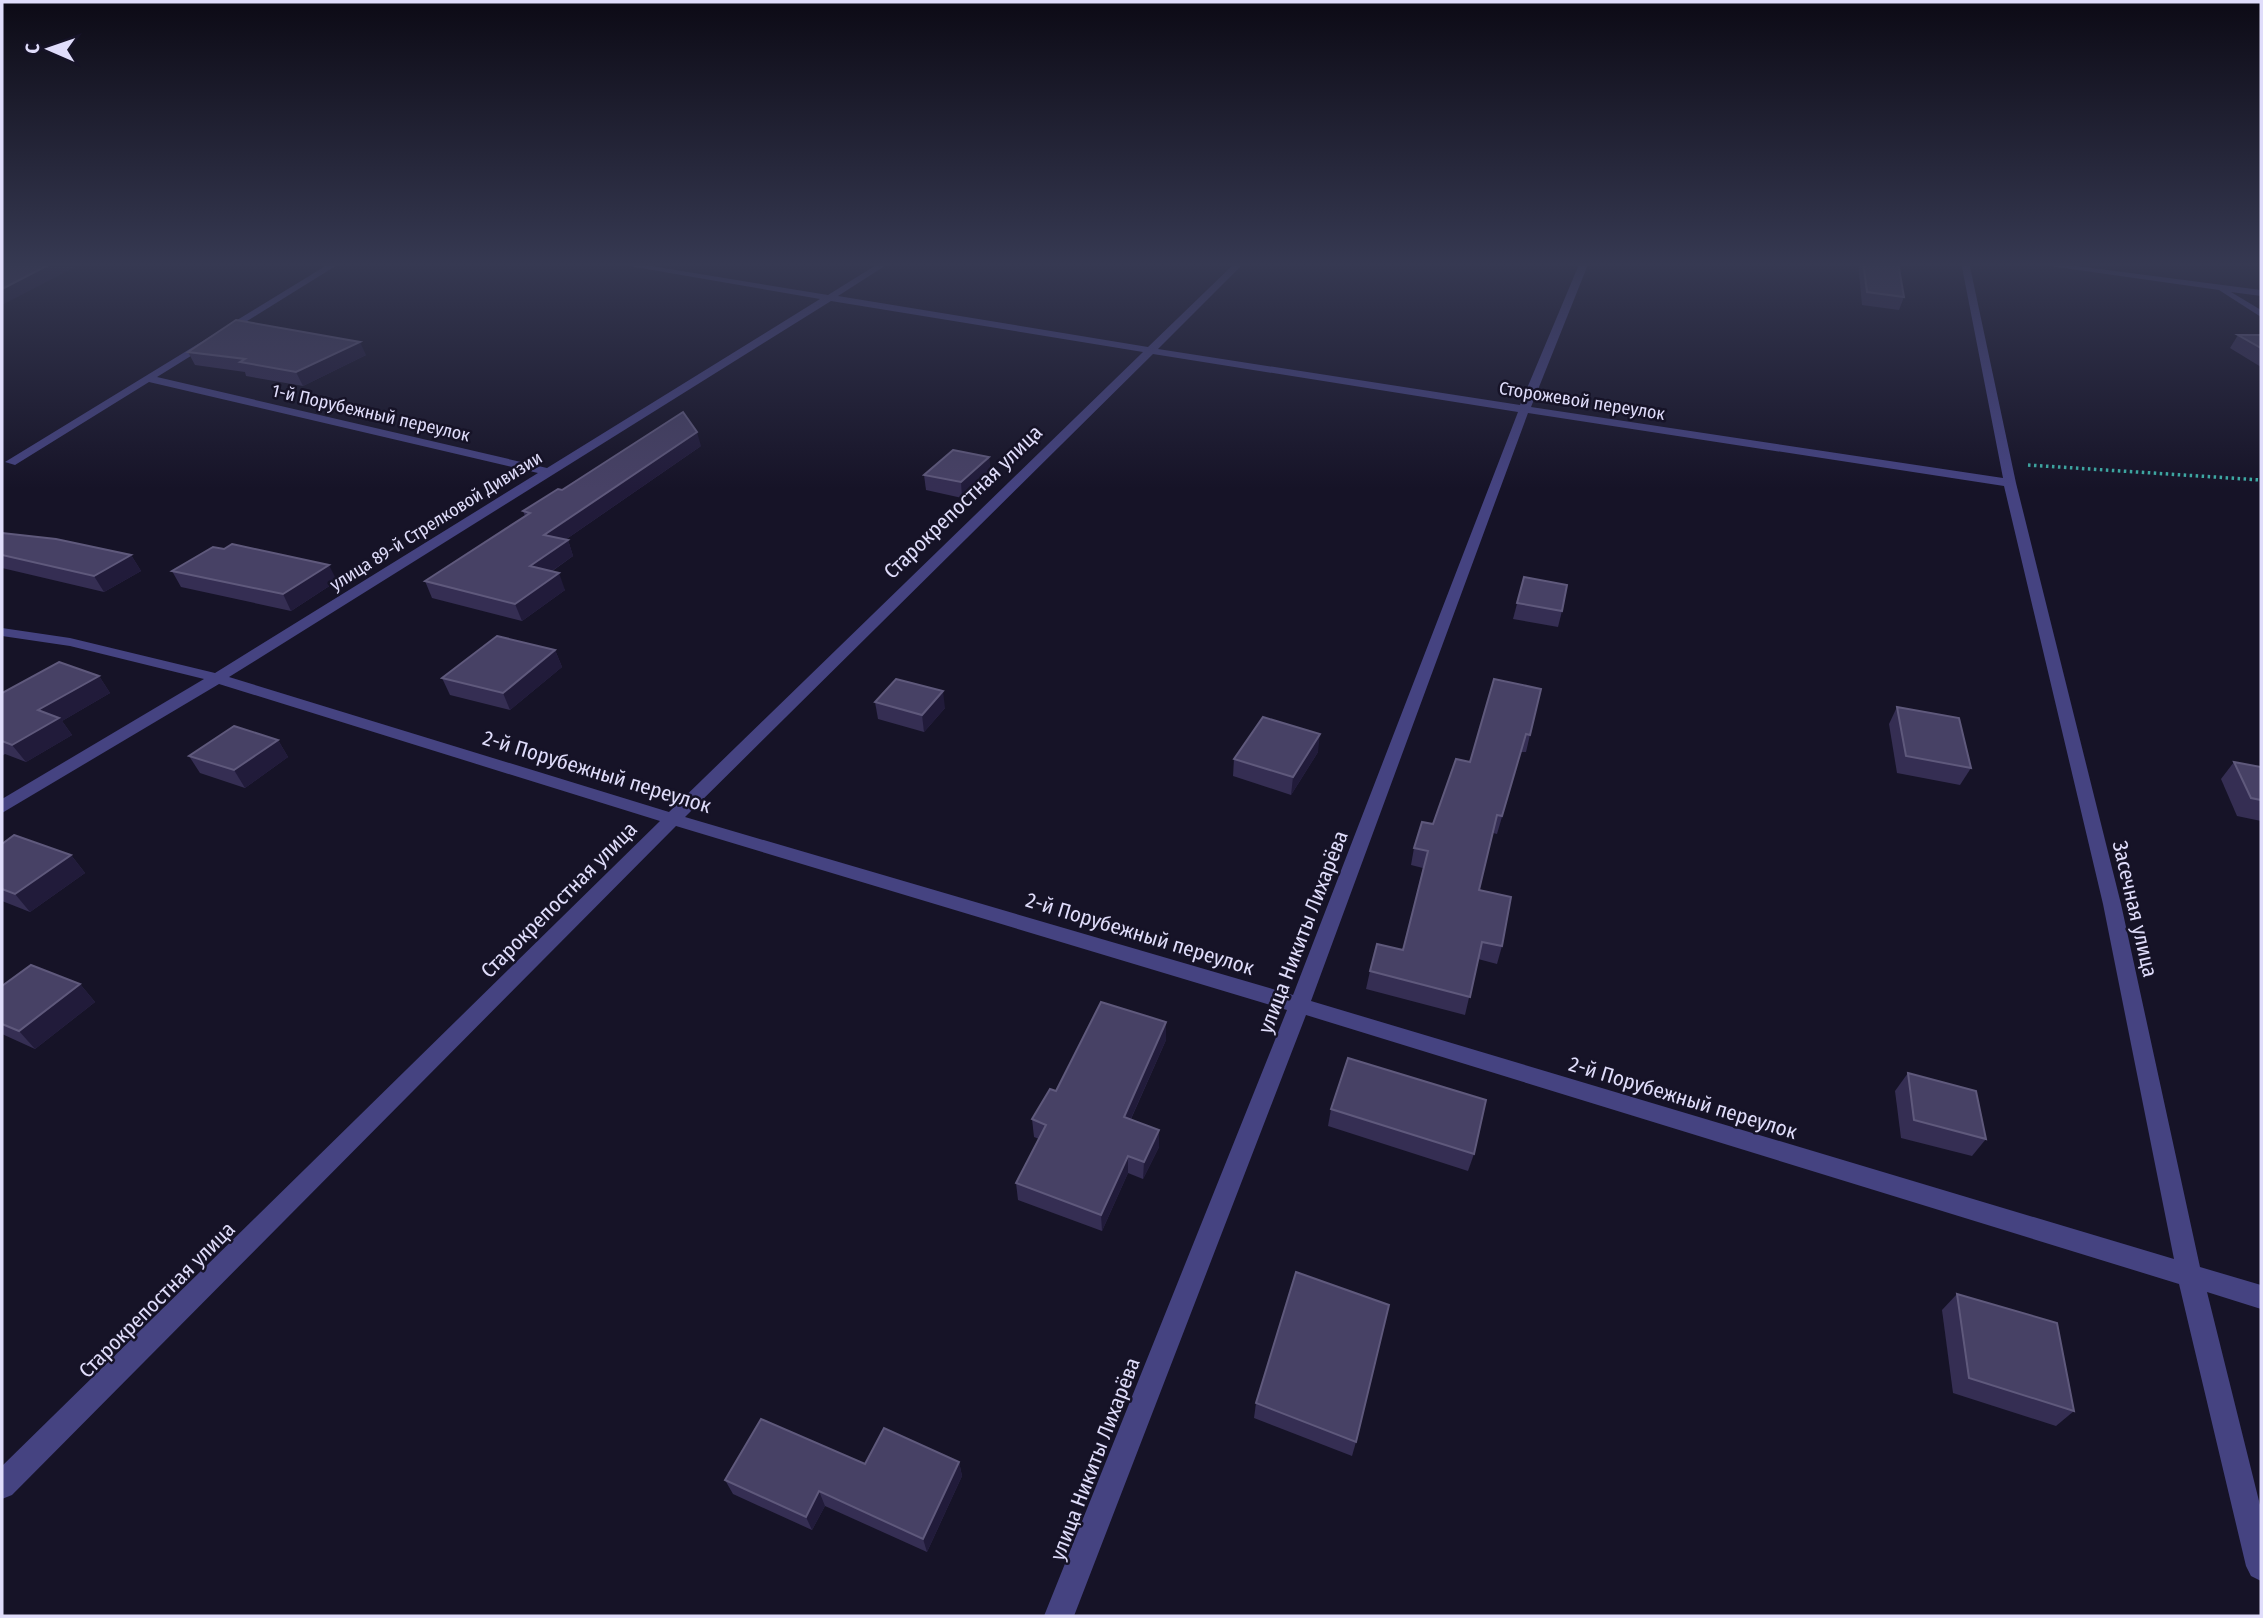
<svg xmlns="http://www.w3.org/2000/svg" width="2263" height="1618" font-family="'Fira Sans Condensed',sans-serif">
  <style>
    .lines { fill: none; stroke-linecap: round; stroke-linejoin: round }
    .path { stroke: #3eaea7; stroke-width: 3.5; stroke-dasharray: 2.5 3.5; stroke-linecap: butt }
    .minor { fill: #454381; fill-rule: evenodd }
    .wall { fill: #352e53 }
    .shaded-wall { fill: #211b3a }
    .building { fill: #474165; stroke: #5f597c; stroke-width: 2 }
    .labels { text-anchor: middle; stroke-width: 5; stroke-linejoin: round; paint-order: stroke }
    .far-street-label { font-size: 18px; fill: #e0ddfb; stroke: #161327 }
    .street-label { font-size: 21px; fill: #e0ddfb; stroke: #161327 }
  </style>
  <rect width="100%" height="100%" fill="#161327"/>
  <g class="lines">
    <polyline class="path" points="2028,465 2261,480"/>
    <g class="minor">
      <path d="M332,262H342L157,377L547,468L820,299L606,262H627L828,295L881,262H891L838,296L1148,347L1236,262H1245L1158,349L1520,405L1580,262H1589L1531,407L2003,478L1961,262H1969L2016,483L2121,904L2200,1267L2261,1285V1309L2207,1292L2261,1509V1581L2251,1576L2246,1566L2179,1284L1306,1015L1074,1616H1044L1287,1010L676,826L12,1495L2,1499V1466L660,821L219,684L2,813V799L204,679L70,646L2,636V628L70,638L215,673L538,473L149,382L15,465L5,462ZM831,301L1143,352L669,812L229,677ZM1153,354L1518,412L1293,995L685,817ZM1528,413L2004,486L2103,904L2174,1259L1311,1001Z"/>
      <polygon points="2021,262 2046,262 2261,290 2261,296 2231,292 2261,310 2261,317 2219,290"/>
    </g>
  </g>
  <g class="wall">
    <polygon points="1858,262 1898,262 1904,297 1899,310 1862,305"/>
    <polygon points="2238,335 2261,335 2261,367 2230,348"/>
    <polygon points="188,352 366,355 303,386 246,376 245,372 195,365"/>
    <polygon points="701,446 565,540 568,540 573,556 551,572 565,590 522,621 432,598 425,581 525,516 523,511 562,490"/>
    <polygon points="989,457 990,472 962,498 926,490 924,475"/>
    <polygon points="2,533 131,555 141,571 104,592 2,568"/>
    <polygon points="172,571 337,581 291,611 181,587"/>
    <polygon points="1524,577 1562,611 1558,627 1513,619"/>
    <polygon points="555,650 562,667 510,710 450,695 442,678"/>
    <polygon points="99,676 110,693 62,721 72,735 26,762 5,754 2,756 2,693"/>
    <polygon points="1494,679 1530,735 1526,752 1521,752 1497,834 1493,833 1479,890 1502,946 1497,964 1478,959 1465,1015 1366,989 1370,971 1403,950 1423,868 1411,865 1414,848 1433,824 1470,762"/>
    <polygon points="875,702 945,708 924,732 878,719"/>
    <polygon points="1897,707 1971,768 1960,785 1897,773 1889,724"/>
    <polygon points="278,740 288,757 245,788 200,773 189,756"/>
    <polygon points="1318,752 1291,795 1233,776 1234,759"/>
    <polygon points="2234,762 2261,767 2261,821 2237,816 2221,779"/>
    <polygon points="2,844 71,855 85,873 30,912 2,901"/>
    <polygon points="80,984 95,1002 35,1049 2,1034 2,986"/>
    <polygon points="1166,1022 1166,1040 1131,1119 1159,1130 1159,1147 1143,1179 1128,1173 1102,1231 1018,1200 1016,1183 1039,1139 1034,1137 1032,1119 1056,1091"/>
    <polygon points="1908,1073 1986,1139 1972,1156 1901,1138 1895,1091"/>
    <polygon points="1331,1109 1474,1154 1468,1171 1328,1126"/>
    <polygon points="1957,1294 2074,1411 2056,1426 1953,1393 1942,1310"/>
    <polygon points="1256,1403 1356,1442 1352,1456 1254,1418"/>
    <polygon points="959,1462 962,1476 927,1552 825,1506 812,1530 733,1494 725,1480 865,1464"/>
  </g>
  <g class="shaded-wall">
    <polygon points="54,262 85,262 2,305 2,289"/>
    <polygon points="360,342 366,355 303,386 296,372"/>
    <polygon points="697,432 701,446 549,551 544,535"/>
    <polygon points="989,457 990,472 962,498 961,482"/>
    <polygon points="568,540 573,556 536,582 530,566"/>
    <polygon points="131,555 141,571 104,592 94,576"/>
    <polygon points="329,565 337,581 291,611 283,594"/>
    <polygon points="559,573 565,590 522,621 515,604"/>
    <polygon points="555,650 562,667 510,710 503,693"/>
    <polygon points="99,676 110,693 62,721 72,735 26,762 12,745 38,710"/>
    <polygon points="943,691 945,708 924,732 922,715"/>
    <polygon points="1320,734 1318,752 1291,795 1293,777"/>
    <polygon points="278,740 288,757 245,788 234,770"/>
    <polygon points="71,855 85,873 30,912 15,894"/>
    <polygon points="80,984 95,1002 35,1049 19,1031"/>
    <polygon points="1166,1022 1166,1040 1124,1134 1124,1117"/>
    <polygon points="1159,1130 1159,1147 1143,1179 1144,1162"/>
    <polygon points="1128,1156 1128,1173 1102,1231 1101,1215"/>
    <polygon points="959,1462 962,1476 927,1552 923,1539"/>
    <polygon points="819,1491 825,1506 812,1530 806,1517"/>
  </g>
  <g class="building">
    <polygon points="2,262 54,262 2,289"/>
    <polygon points="1863,262 1898,262 1904,297 1867,292"/>
    <polygon points="236,320 360,342 296,372 240,362 245,359 188,352"/>
    <polygon points="2238,335 2261,335 2261,348"/>
    <polygon points="683,412 697,432 544,535 568,540 530,566 559,573 515,604 425,581 530,513 523,511 558,489 562,490"/>
    <polygon points="953,450 989,457 961,482 924,475"/>
    <polygon points="2,533 56,539 131,555 94,576 2,555"/>
    <polygon points="232,544 329,565 283,594 172,571 213,547 224,549"/>
    <polygon points="1524,577 1567,585 1562,611 1517,603"/>
    <polygon points="497,636 555,650 503,693 442,678"/>
    <polygon points="59,662 99,676 38,710 59,718 12,745 2,741 2,693"/>
    <polygon points="896,679 943,691 922,715 875,702"/>
    <polygon points="1494,679 1541,689 1530,735 1526,734 1502,816 1497,815 1479,890 1511,897 1502,946 1482,942 1470,997 1370,971 1377,944 1403,950 1428,851 1414,848 1422,822 1433,824 1456,759 1470,762"/>
    <polygon points="1897,707 1959,718 1971,768 1906,756"/>
    <polygon points="1263,717 1320,734 1293,777 1234,759"/>
    <polygon points="234,726 278,740 234,770 189,756"/>
    <polygon points="2234,762 2261,767 2261,800 2251,798"/>
    <polygon points="14,835 71,855 15,894 2,889 2,844"/>
    <polygon points="31,965 80,984 19,1031 2,1024 2,986"/>
    <polygon points="1101,1002 1166,1022 1124,1117 1159,1130 1144,1162 1128,1156 1101,1215 1016,1183 1046,1125 1032,1119 1050,1089 1056,1091"/>
    <polygon points="1348,1058 1486,1100 1474,1154 1331,1109"/>
    <polygon points="1908,1073 1976,1091 1986,1139 1914,1120"/>
    <polygon points="1296,1272 1389,1305 1356,1442 1256,1403"/>
    <polygon points="1957,1294 2057,1323 2074,1411 1969,1378"/>
    <polygon points="761,1419 865,1464 884,1428 959,1462 923,1539 819,1491 806,1517 725,1480"/>
  </g>
  <linearGradient id="sky" x2="0" y2="1"><stop stop-color="#0c0a15"/><stop offset="0.54" stop-color="#363952"/><stop offset="1" stop-color="#363952" stop-opacity="0"/></linearGradient>
  <rect width="2263" height="489" fill="url(#sky)"/>
  <g class="labels">
    <g class="far-street-label">
      <text transform="translate(1582 401) rotate(9)" y="6">Сторожевой переулок</text>
      <text transform="translate(371 413) rotate(13)" y="6">1-й Порубежный переулок</text>
      <text transform="translate(436 521) rotate(-32)" y="6">улица 89-й Стрелковой Дивизии</text>
    </g>
    <g class="street-label">
      <text transform="translate(963 502) rotate(-44)" y="7">Старокрепостная улица</text>
      <text transform="translate(597 772) rotate(17)" y="7">2-й Порубежный переулок</text>
      <text transform="translate(559 900) rotate(-45)" y="7">Старокрепостная улица</text>
      <text transform="translate(2135 909) rotate(77)" y="7">Засечная улица</text>
      <text transform="translate(1303 932) rotate(-69)" y="7">улица Никиты Лихарёва</text>
      <text transform="translate(1140 934) rotate(17)" y="7">2-й Порубежный переулок</text>
      <text transform="translate(1683 1098) rotate(17)" y="7">2-й Порубежный переулок</text>
      <text transform="translate(157 1300) rotate(-45)" y="7">Старокрепостная улица</text>
      <text transform="translate(1095 1459) rotate(-69)" y="7">улица Никиты Лихарёва</text>
    </g>
  </g>
  <rect width="2263" height="1618" fill="none" stroke="#e0ddfb" stroke-width="7"/>
  <g transform="translate(49 49) rotate(272)" stroke="#161327" stroke-width="5" paint-order="stroke">
  <path d="M0-5L12 26L0 18L-12 26Z" fill="#e0ddfb"/>
  <text y="-10" font-size="19" font-weight="bold" text-anchor="middle" fill="#e0ddfb">С</text>
  </g>
</svg>
